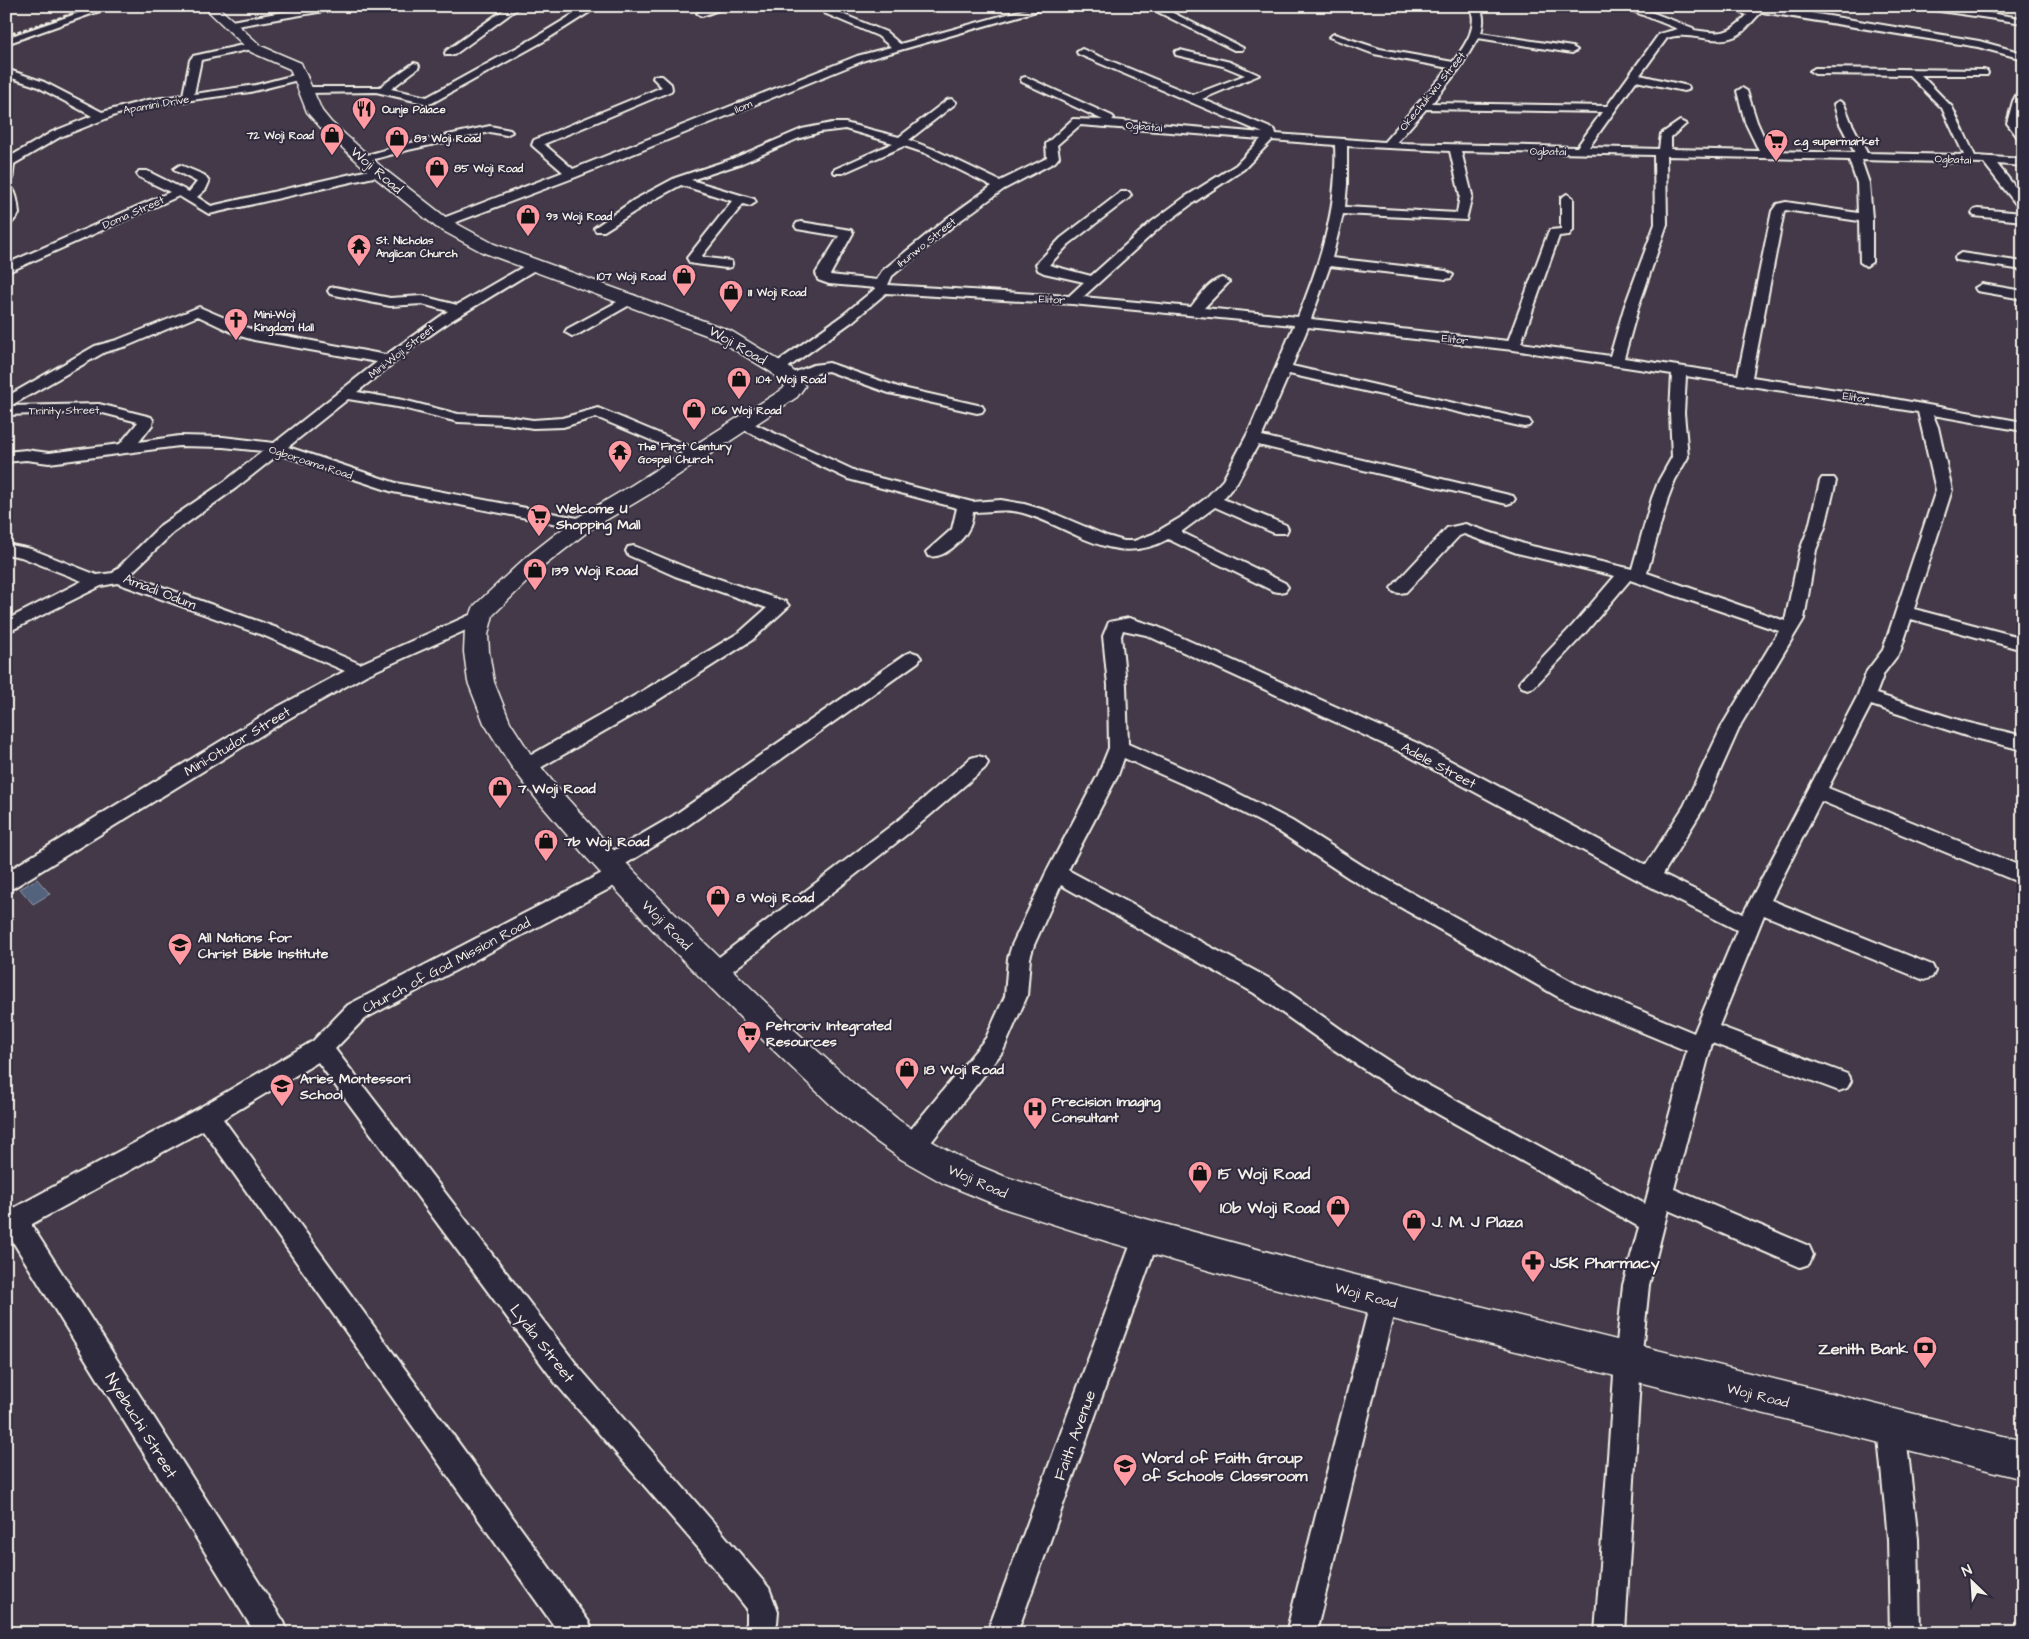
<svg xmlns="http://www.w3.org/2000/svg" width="2029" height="1639" font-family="'Architects Daughter',sans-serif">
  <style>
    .water { fill: #53627d; stroke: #939ba8 }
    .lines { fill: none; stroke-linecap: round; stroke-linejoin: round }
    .minor-casing { stroke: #f4f1e8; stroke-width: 4 }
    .secondary-casing { stroke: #f4f1e8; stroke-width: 3 }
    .minor { fill: #2f2a3d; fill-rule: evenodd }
    .secondary { fill: #2f2a3d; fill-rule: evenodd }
    .rail { stroke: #f4f1e8; stroke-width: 2; stroke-dasharray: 4 2; stroke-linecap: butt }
    .labels { text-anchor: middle; stroke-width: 4; stroke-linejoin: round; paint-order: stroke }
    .far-street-label { font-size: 11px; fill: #f4f1e8; stroke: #2f2a3d }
    .far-poi-label { font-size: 11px; font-weight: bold; fill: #f4f1e8; stroke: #2f2a3d; text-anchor: start }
    .street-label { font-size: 14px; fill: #f4f1e8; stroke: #2f2a3d }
    .poi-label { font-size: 14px; font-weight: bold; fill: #f4f1e8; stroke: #2f2a3d; text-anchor: start }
    .near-poi-label { font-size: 16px; font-weight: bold; fill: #f4f1e8; stroke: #2f2a3d; text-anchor: start }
    .near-street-label { font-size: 16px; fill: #f4f1e8; stroke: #2f2a3d }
  </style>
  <rect width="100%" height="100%" fill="#433948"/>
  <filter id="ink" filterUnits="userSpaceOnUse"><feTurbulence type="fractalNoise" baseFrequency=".02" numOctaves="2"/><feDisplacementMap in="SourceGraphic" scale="10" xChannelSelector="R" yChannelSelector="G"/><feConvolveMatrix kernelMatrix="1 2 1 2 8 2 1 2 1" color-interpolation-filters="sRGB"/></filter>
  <g filter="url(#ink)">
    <polygon class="water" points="37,879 50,894 33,904 20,889"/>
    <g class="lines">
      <defs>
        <g id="minor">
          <polygon points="99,6 114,6 6,44 6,38"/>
          <polygon points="318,6 341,6 336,9 231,27 226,24 231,21"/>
          <polygon points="509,6 521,6 454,55 446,55 445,53 446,51"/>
          <polygon points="587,6 599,6 544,41 432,103 428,104 376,92 306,93 301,90 306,87 380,87 414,63 418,64 419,66 418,68 391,89 427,97 536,37"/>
          <polygon points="713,6 729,6 702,16 697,13"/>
          <polygon points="1037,6 1054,6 865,60 576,177 446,226 438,226 436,223 438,220 563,172 534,147 532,145 534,140 662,87 653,78 654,76 662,76 671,84 672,89 671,91 544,144 573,169 857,56 891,47 878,36 824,13 824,9 830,9 886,32 900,44"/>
          <polygon points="1146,6 1159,6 1243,48 1242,50 1234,50"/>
          <path d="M1470,6H1480C1484,17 1484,22 1481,33L1572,47L1577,50L1572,53L1478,38L1460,68L1432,103L1607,106L1659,34L1678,29L1620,6H1635L1693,28L1694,30C1720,34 1728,36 1747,15L1726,6H1741L1752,10L1758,6H1769L1979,41L2023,53V59L1978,47L1762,12C1753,19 1747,31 1736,36C1714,46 1689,30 1667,38L1640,75L1688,86L1689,88L1688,90L1684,91L1636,81L1589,147L1659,149L1661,134L1680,121L1686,124L1671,137V149L1759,151L1745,122L1737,91L1742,88L1747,91L1757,122L1770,151L1855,153L1839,122L1834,104L1839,101L1844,104L1851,122L1867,153L1964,155L1942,108L1909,75L1815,74L1810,71L1815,68L1983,70L1987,71L1988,73L1987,75H1921L1952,107L1975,156L2023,159V166L1997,164L2023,197V209L2019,208L1984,163L1861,160L1869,183L1872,218V262L1866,266L1860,262L1859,221L1786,210L1784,211L1752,377L1883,397L2023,422V431L1933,415L1938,427L1952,490L1914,609L2023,638V650L1911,619L1900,652L1884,673L1876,694L1965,722L2023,736V750L1963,735L1871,705L1828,788L2023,867V884L1821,801L1771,900L1932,965L1935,971L1932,977L1924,980L1764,915L1719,1026L1847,1074L1851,1081L1847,1088L1839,1091L1712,1043L1674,1189L1809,1246L1813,1255L1809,1264L1800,1267L1668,1210L1649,1285L1641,1362L1625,1633H1595L1615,1362L1623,1285L1639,1227L1397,1091L1333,1049L1254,993L1061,885L1034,945L1030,958L1027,996L1003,1051L921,1155L912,1158L903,1155L900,1147L903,1139L986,1038L1005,996L1008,958L1012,945L1046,873L1098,775L1109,748L1108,685L1103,636L1109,622L1129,618L1158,627L1417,743L1646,865L1684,806L1723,724L1779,631L1630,580L1585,633L1534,687L1528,689L1522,687L1519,683L1522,679L1573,625L1615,576L1517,553L1464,534L1459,536L1406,592L1400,593L1394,592L1391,588L1447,528L1465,524L1527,545L1632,569L1652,498L1659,480L1672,457L1670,413L1672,374L1513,350L1308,327L1292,366L1524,419L1529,420L1531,423L1529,426L1524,427L1289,374L1262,436L1513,496L1515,499L1513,502L1507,504L1258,445L1237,482L1223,499L1286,525L1288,529L1286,533H1274L1215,507L1181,532L1285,583L1288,587L1285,591L1279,592L1273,591L1168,539C1113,569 1075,528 1023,513C1005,508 990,512 973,512C972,517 972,523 969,528C963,541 943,560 928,556L926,552L952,529L957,508L848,479L738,427L736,424L738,421H748L860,473L972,502L1001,500L1024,504L1048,511L1107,536L1124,541H1134L1153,534L1180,518L1206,498L1223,480L1249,431L1294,325L1072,304L886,293L853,321L783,371H773L771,368L773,365L843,315L876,288L829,284L818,280L816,273L839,236L797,229L795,226L797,223L801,222L851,230L853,233L830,275L877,280L882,271L946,219L992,186L925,153L904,146L843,173H835L833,171L835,169L893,143L845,129L820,132L797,139L740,164L691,180L754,199L756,202L750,206L743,204L701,257L731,261L732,264L731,267L726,268L695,264L690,263L687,258L732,201L681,185L653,200L604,231H596L594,228L634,200L675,178L732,159L802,129L832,123H845L899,137L947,100L951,99L956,102L955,104L909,140L933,149L1000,181L1047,158L1046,144L1073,119L1103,120L1022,82L1021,80L1022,78L1026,77L1112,116L1114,118L1112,120L1263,133L1078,54L1077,52L1082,49L1193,95L1245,75L1223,66L1176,55L1175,53L1176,51L1180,50L1230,62L1259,75L1202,99L1275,130L1276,134L1384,142L1449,68L1374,54L1329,37L1334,34L1380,49L1453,62C1465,45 1479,27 1470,6ZM1426,109L1602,112L1577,147L1396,143ZM1080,125L1261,139L1236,165L1185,197L1150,223L1091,276L1049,265L1069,244L1129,198L1131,195L1129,192H1121L1061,238L1036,264L1038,270L1044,273L1084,282L1069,296L888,285L892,276L954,225L1004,189L1055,162L1059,157L1057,145ZM1272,140L1335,145C1338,208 1321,260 1298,317L1204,308L1229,282L1222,278C1209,281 1199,297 1191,307L1083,297L1158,229L1193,203L1244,169ZM1347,146L1450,151L1460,195L1457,213L1345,207L1347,185ZM1461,151L1654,155L1655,224L1624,308L1610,356L1521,343L1559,236L1569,235L1573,230V198L1567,194L1561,198V229L1550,230L1548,233L1508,341L1311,319L1330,266L1446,279L1451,278L1453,275L1446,271L1332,258L1343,214L1466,220L1472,195ZM1666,156L1849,160L1857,183L1858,213L1786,202L1777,204L1772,211L1738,375L1624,358L1638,308L1667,224ZM1686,376L1918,412L1936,490L1883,650L1867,671L1857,697L1743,914L1663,874L1703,809L1741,724L1804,619L1816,550L1825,527L1836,481L1834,478H1822L1820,481L1809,527L1800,550L1785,621L1647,573L1668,498L1675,480L1688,457L1684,413ZM1123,630L1146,635L1403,753L1643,883L1737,930L1694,1033L1576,984L1363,866L1292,821L1226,787L1128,744L1126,685L1121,636ZM1124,758L1212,797L1278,831L1349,878L1560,998L1687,1051L1645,1204L1413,1077L1349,1035L1270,979L1068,870L1118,775Z"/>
          <polygon points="1921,6 1946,6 2020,18 2023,19 2023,23 1926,9"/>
          <path d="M252,43L256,44V48L201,60L194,94L256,85L302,73L307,76L306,78L250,92L148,106L118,114L60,137L14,164L12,181L8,184C17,190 18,204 19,214L10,225L6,226V159L52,132L92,116L36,86L6,76V69L44,82L102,112L148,100L183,95L190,60L193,56Z"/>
          <polygon points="2023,89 2023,104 2019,123 2023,129 2023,140 2019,139 2007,123 2013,101 2019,90"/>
          <polygon points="490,126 510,130 512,132 506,135 490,132 408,150 364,162 358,159 360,157 406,144"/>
          <polygon points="180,165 204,175 209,182 206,189 197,197 211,206 378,168 384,172 378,176 209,214 179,196 6,273 6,264 170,192 139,177 137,174 139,171 147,171 189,192 197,182 176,171 174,169"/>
          <polygon points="1978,209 2023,213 2023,221 1974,216 1972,213 1974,210"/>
          <polygon points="1961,253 2023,262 2023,270 1956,260 1955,257"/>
          <path d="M533,261L538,262L539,265L538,268L449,322L420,342L357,392L403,400L458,414L506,416L533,420L562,418L598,408L701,451L704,454L701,457H691L596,417L563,427L533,428L506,424L458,422L403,408L348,399L288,447L396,483L583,519L589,520L591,524L589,528L583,529L393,492L279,454L236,488L173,533L129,575L277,628L360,664L472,614L478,612L484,614L487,618L484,622L366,675L286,720L13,888L6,890V872L272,710L345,671L265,636L117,583L101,586L6,633V620L82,581L21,557L6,554V544L31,549L97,575L113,573L161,525L224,482L263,451L223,447L179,446L49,463L26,460L6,462V452L26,450L49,453L120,444L138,422L99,412L6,415V397L95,346L117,340L199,307L260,333L286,336L386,355L448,311L422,304L390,306L330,294L328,291L330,288L335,287L390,298L422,296L457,305ZM198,316L240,336L254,340L377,362L274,443L223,437L179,436L139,442L152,425L153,420L151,417L99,404L10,406L105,352L127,346Z"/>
          <polygon points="1982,284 2023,291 2023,299 1977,291 1975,288"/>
          <polygon points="630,295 635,296 637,299 635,302 577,335 572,336 565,332 567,329"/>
          <polygon points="829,363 898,387 982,406 984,409 982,412 977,413 889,393 828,371 821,372 791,383 786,382 784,379 786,376 813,365"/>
          <polygon points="634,546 687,568 786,602 789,606 752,640 655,702 533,772 526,774 519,772 516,767 519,762 641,692 740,632 767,608 675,576 628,555 626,551 628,547"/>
          <path d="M912,652L918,654L921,658L918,662L687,826L619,868L624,869L627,875L624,881L364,1019L335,1049L577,1365L720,1530L769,1588L778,1612L777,1623L773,1633H743L747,1623V1609L700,1550L557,1385L318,1062L223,1119L589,1622L593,1633H559L203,1130L32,1224V1226L284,1622L288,1633H255L10,1237C5,1225 8,1219 14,1208L199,1108L313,1041L348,1005L606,871L601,870L598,864L601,858L673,816L906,654Z"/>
          <polygon points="978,756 985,758 988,763 985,768 915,828 722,979 714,982 706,979 703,973 706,967 901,818 971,758"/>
          <polygon points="1146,1226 1155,1229 1159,1238 1017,1633 987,1633 1133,1238 1137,1229"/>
          <polygon points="1384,1286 1393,1290 1397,1299 1316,1633 1286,1633 1371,1299 1375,1290"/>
          <polygon points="1891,1413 1901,1417 1905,1427 1918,1539 1920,1633 1890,1633 1888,1539 1877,1427 1881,1417"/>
        </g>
        <polygon id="secondary" points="203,6 217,6 261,46 301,63 322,111 331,122 384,169 448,219 494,244 731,331 785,364 798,375 805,386 797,397 648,495 591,529 540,569 493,615 488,635 489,652 494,682 510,722 530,753 557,787 606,842 674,913 789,1025 854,1084 900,1121 924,1137 967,1161 1006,1177 1109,1209 1331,1269 2023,1441 2023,1479 1504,1348 1235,1278 1109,1242 1006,1209 943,1183 901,1159 877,1142 831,1105 767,1044 653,930 586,857 538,801 511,766 484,723 468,682 464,652 465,629 474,606 524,559 575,519 632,485 783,389 785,386 771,372 717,339 482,252 436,227 372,175 321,128 307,112 290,69 251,52"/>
      </defs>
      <use href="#minor" class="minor-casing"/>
      <use href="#secondary" class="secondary-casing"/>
      <use href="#minor" class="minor"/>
      <use href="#secondary" class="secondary"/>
      <polyline class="rail" points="6,35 95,6"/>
    </g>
  </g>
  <defs>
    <symbol id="restaurant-pin" viewBox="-11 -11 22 30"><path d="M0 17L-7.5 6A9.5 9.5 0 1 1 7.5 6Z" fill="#ff9aa2" stroke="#2f2a3d"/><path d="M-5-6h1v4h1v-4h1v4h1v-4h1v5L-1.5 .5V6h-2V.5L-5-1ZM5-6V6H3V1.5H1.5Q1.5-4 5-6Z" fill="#111"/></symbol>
    <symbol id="shop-pin" viewBox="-11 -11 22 30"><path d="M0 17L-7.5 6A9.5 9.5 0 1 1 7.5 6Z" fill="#ff9aa2" stroke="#2f2a3d"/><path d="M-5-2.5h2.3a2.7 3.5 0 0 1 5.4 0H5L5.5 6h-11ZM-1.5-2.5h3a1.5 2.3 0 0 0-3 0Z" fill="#111"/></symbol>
    <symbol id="supermarket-pin" viewBox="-11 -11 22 30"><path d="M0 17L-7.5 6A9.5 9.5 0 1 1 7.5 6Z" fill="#ff9aa2" stroke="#2f2a3d"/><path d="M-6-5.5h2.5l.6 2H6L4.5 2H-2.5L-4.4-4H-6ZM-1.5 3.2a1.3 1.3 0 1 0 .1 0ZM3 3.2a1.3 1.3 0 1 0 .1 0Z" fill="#111"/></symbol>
    <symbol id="temple-pin" viewBox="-11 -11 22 30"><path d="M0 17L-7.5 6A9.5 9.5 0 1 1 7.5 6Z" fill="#ff9aa2" stroke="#2f2a3d"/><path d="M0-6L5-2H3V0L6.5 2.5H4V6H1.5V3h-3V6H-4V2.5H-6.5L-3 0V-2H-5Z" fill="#111"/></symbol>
    <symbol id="church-pin" viewBox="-11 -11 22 30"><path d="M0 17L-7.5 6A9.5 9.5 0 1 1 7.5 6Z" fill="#ff9aa2" stroke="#2f2a3d"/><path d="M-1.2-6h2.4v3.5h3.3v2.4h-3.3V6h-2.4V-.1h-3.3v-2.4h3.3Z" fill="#111"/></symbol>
    <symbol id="university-pin" viewBox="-11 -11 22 30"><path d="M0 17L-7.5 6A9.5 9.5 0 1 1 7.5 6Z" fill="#ff9aa2" stroke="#2f2a3d"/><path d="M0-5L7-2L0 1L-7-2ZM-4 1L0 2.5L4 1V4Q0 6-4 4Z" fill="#111"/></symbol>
    <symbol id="school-pin" viewBox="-11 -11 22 30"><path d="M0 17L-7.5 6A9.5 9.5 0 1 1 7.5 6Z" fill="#ff9aa2" stroke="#2f2a3d"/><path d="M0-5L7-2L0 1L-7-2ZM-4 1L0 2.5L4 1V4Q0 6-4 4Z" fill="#111"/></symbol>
    <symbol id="hospital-pin" viewBox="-11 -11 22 30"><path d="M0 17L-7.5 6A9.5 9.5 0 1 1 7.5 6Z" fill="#ff9aa2" stroke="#2f2a3d"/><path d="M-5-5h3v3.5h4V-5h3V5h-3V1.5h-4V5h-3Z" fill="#111"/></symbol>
    <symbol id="pharmacy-pin" viewBox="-11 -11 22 30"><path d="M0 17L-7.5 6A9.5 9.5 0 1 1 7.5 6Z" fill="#ff9aa2" stroke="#2f2a3d"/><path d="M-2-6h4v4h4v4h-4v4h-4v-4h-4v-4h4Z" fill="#111"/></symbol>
    <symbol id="bank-pin" viewBox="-11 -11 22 30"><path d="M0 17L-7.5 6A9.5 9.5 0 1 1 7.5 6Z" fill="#ff9aa2" stroke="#2f2a3d"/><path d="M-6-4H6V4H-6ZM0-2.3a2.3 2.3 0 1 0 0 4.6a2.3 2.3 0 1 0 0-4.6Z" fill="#111"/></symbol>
  </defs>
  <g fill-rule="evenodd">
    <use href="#restaurant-pin" x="350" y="95" width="28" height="38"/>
    <use href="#shop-pin" x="318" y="121" width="28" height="38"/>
    <use href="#shop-pin" x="383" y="124" width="28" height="38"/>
    <use href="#supermarket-pin" x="1762" y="127" width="28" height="38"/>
    <use href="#shop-pin" x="423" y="154" width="28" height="38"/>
    <use href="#shop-pin" x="514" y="202" width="28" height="38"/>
    <use href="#temple-pin" x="345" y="232" width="28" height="38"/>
    <use href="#shop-pin" x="670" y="262" width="28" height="38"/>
    <use href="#shop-pin" x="717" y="278" width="28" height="38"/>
    <use href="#church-pin" x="222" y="306" width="28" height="38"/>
    <use href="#shop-pin" x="725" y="365" width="28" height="38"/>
    <use href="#shop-pin" x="680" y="396" width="28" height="38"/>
    <use href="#temple-pin" x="606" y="438" width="28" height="38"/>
    <use href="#supermarket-pin" x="525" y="502" width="28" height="38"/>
    <use href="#shop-pin" x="521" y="556" width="28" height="38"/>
    <use href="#shop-pin" x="486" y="774" width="28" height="38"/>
    <use href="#shop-pin" x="532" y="827" width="28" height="38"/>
    <use href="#shop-pin" x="704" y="883" width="28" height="38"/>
    <use href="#university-pin" x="166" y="931" width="28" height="38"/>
    <use href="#supermarket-pin" x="735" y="1019" width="28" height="38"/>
    <use href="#shop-pin" x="893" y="1055" width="28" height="38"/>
    <use href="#school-pin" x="268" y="1072" width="28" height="38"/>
    <use href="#hospital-pin" x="1021" y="1095" width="28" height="38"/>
    <use href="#shop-pin" x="1186" y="1159" width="28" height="38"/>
    <use href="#shop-pin" x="1324" y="1193" width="28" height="38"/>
    <use href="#shop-pin" x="1400" y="1207" width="28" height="38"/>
    <use href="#pharmacy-pin" x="1519" y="1248" width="28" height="38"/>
    <use href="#bank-pin" x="1911" y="1334" width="28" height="38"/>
    <use href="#school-pin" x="1111" y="1452" width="28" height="38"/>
  </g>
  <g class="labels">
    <g class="far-street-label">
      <text transform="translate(1432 91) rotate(-51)" y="4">Okechukwu Street</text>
      <text transform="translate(156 104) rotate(-10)" y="4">Apamini Drive</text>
      <text transform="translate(743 106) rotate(-23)" y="4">Ilom</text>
      <text transform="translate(1144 126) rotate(5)" y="4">Ogbatai</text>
      <text transform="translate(1548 151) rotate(1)" y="4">Ogbatai</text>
      <text transform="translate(1953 159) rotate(2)" y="4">Ogbatai</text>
      <text transform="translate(133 212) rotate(-24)" y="4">Doma Street</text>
      <text transform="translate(926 242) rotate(-39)" y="4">Ihunwo Street</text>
      <text transform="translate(1052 299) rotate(3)" y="4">Elitor</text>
      <text transform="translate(1455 339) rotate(6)" y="4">Elitor</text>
      <text transform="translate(401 351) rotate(-38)" y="4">Mini-Woji Street</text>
      <text transform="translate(1856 397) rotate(8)" y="4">Elitor</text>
      <text transform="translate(64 410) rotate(-1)" y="4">Trinity Street</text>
      <text transform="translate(311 462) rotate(18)" y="4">Ogboroama Road</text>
    </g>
    <g class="far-poi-label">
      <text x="382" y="113">Ounje Palace</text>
      <text x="314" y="139" text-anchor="end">72 Woji Road</text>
      <text x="414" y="142">83 Woji Road</text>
      <text x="1794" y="145">c.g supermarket</text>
      <text x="454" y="172">85 Woji Road</text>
      <text x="546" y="220">93 Woji Road</text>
      <text x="376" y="244">St. Nicholas<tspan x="376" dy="13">Anglican Church</tspan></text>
      <text x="666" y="280" text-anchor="end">107 Woji Road</text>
      <text x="748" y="296">111 Woji Road</text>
      <text x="254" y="318">Mini-Woji<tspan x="254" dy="13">Kingdom Hall</tspan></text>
      <text x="756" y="383">104 Woji Road</text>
      <text x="712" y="414">106 Woji Road</text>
      <text x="638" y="450">The First Century<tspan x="638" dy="13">Gospel Church</tspan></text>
    </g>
    <g class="street-label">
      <text transform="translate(377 170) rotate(41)" y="5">Woji Road</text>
      <text transform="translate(738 345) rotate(30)" y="5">Woji Road</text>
      <text transform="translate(160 591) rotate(21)" y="5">Amadi Odum</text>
      <text transform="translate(237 741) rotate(-31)" y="5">Mini-Otudor Street</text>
      <text transform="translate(1439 765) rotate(28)" y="5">Adele Street</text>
      <text transform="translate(667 925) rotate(45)" y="5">Woji Road</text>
      <text transform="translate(446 965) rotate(-28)" y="5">Church of God Mission Road</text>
      <text transform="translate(978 1181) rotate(24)" y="5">Woji Road</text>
      <text transform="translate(1366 1295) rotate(15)" y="5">Woji Road</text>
      <text transform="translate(1758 1395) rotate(14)" y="5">Woji Road</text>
    </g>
    <g class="poi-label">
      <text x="556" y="513">Welcome U<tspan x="556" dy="16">Shopping Mall</tspan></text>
      <text x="552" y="575">139 Woji Road</text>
      <text x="518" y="793">7 Woji Road</text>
      <text x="564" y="846">7b Woji Road</text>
      <text x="736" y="902">8 Woji Road</text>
      <text x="198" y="942">All Nations for<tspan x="198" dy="16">Christ Bible Institute</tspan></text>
      <text x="766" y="1030">Petroriv Integrated<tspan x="766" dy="16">Resources</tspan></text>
      <text x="924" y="1074">18 Woji Road</text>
      <text x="300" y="1083">Aries Montessori<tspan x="300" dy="16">School</tspan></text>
      <text x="1052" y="1106">Precision Imaging<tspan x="1052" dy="16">Consultant</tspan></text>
    </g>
    <g class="near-poi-label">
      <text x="1218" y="1179">15 Woji Road</text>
      <text x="1320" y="1213" text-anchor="end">10b Woji Road</text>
      <text x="1432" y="1227">J. M. J Plaza</text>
      <text x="1550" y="1268">JSK Pharmacy</text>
      <text x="1908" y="1354" text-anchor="end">Zenith Bank</text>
      <text x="1142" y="1463">Word of Faith Group<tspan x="1142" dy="18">of Schools Classroom</tspan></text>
    </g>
    <g class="near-street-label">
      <text transform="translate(543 1343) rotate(52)" y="6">Lydia Street</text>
      <text transform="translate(142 1425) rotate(58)" y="6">Nyebuchi Street</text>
      <text transform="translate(1074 1435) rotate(-70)" y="6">Faith Avenue</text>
    </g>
  </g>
  <rect width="2029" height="1639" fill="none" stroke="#2f2a3d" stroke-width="25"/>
  <rect x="12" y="12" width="2004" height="1614" fill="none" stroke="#f4f1e8" stroke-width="2" filter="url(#ink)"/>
  <g transform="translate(1972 1582) rotate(335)" stroke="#2f2a3d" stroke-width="4" paint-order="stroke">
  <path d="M0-4L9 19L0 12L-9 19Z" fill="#f4f1e8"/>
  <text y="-8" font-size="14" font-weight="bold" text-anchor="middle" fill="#f4f1e8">N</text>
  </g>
</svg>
